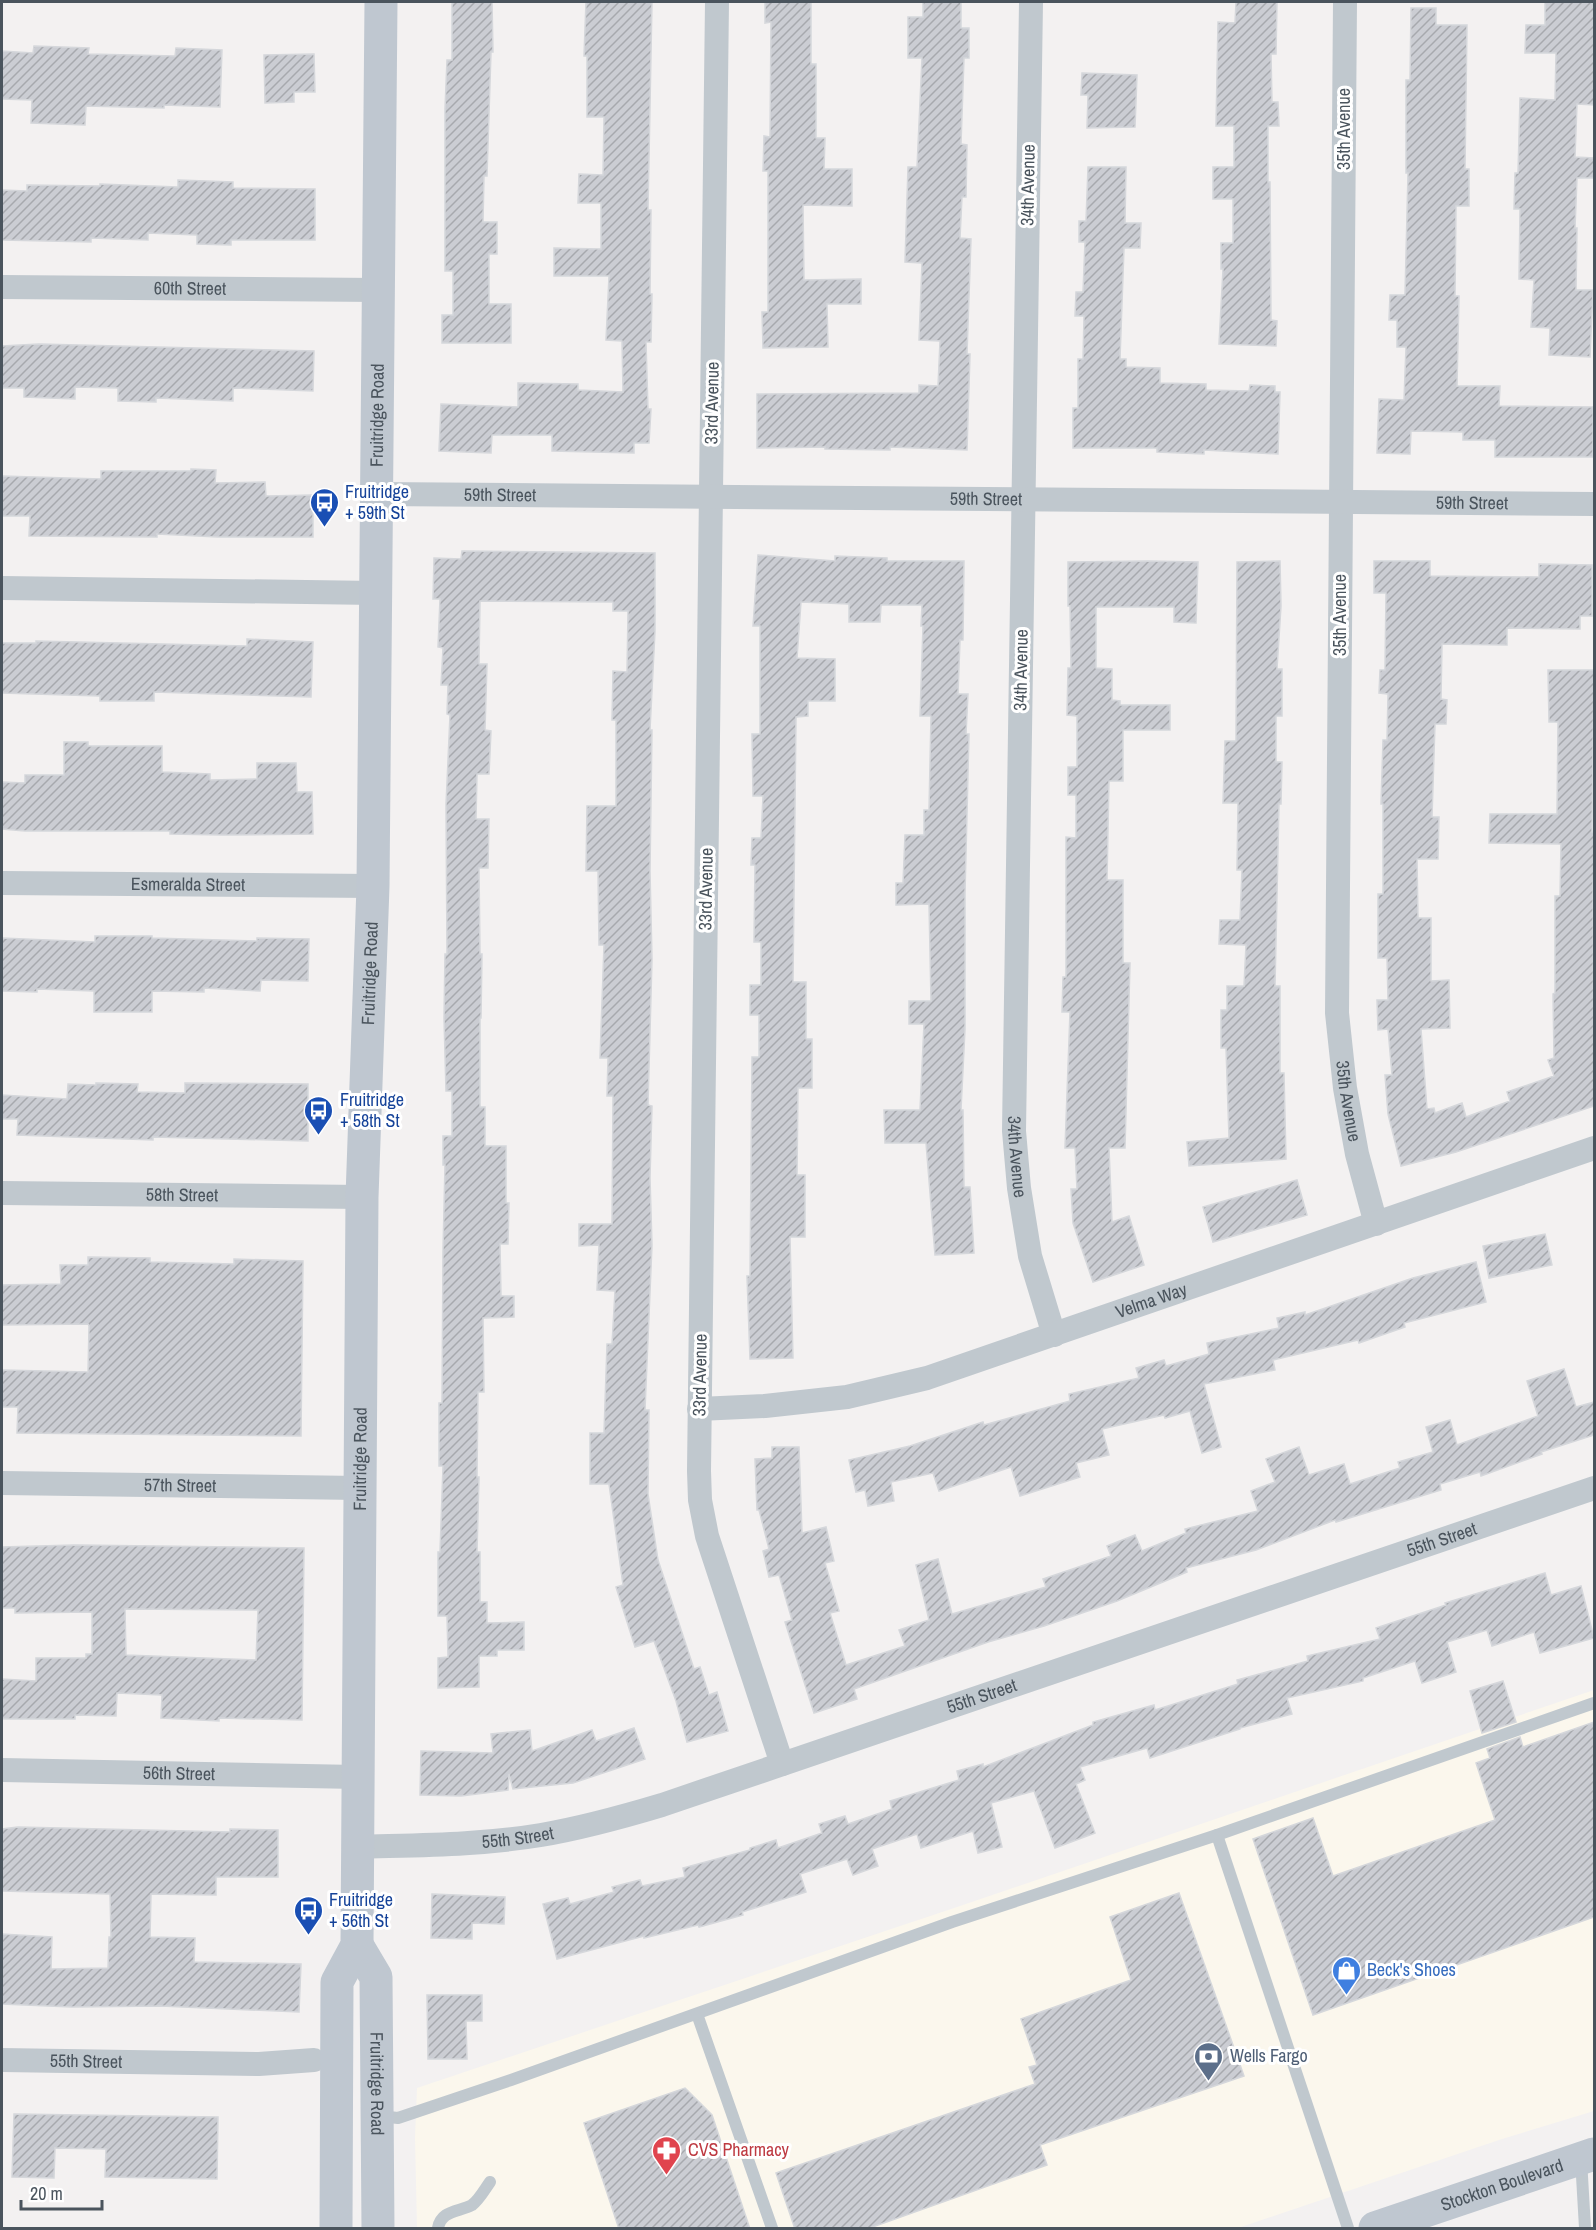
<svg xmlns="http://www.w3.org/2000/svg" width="1596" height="2230" font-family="'Archivo Narrow',sans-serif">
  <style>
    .commercial { fill: #fbf7ed }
    .building { fill: url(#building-hatch); stroke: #d5d7db; stroke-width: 1.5; fill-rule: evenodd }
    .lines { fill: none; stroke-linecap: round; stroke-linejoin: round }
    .lane { stroke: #c0c8ce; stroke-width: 12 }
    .street { stroke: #c0c8ce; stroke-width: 24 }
    .secondary { stroke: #bfc7d0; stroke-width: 33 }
    .labels { text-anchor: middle; stroke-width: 6; stroke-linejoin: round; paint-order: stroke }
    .street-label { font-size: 18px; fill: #4a545d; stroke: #fff }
    .transit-label { font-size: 18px; fill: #164399; stroke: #fff; text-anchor: start }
    .shop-label { font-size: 18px; fill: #366cbe; stroke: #fff; text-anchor: start }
    .service-label { font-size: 18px; fill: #4e5e75; stroke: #fff; text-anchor: start }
    .health-label { font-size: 18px; fill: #be3a42; stroke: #fff; text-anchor: start }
  </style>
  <defs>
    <pattern id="building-hatch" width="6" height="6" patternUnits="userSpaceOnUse" patternTransform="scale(1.5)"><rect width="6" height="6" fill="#cbcdd3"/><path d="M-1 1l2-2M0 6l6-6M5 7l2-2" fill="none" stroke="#a7a9ae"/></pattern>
  </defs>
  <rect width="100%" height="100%" fill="#f3f1f1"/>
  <polygon class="commercial" points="1594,1690 1594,2111 1502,2139 1238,2228 417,2228 415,2138 417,2088 960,1906"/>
  <g class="building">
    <polygon points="452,2 492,2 493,52 491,52 487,176 484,176 483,222 497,222 497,254 489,254 489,304 511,304 511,343 442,343 442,315 453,315 453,271 445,271 445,109 447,60 452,60"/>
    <polygon points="586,2 652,2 648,210 651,210 650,294 652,294 651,342 646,342 648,409 651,409 649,443 634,443 634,453 552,451 552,435 492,435 491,453 439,451 441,404 518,407 518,383 578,384 578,390 623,392 622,341 606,340 609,276 554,276 554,248 601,249 601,203 578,203 579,174 603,175 604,117 587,117 587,56 584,56"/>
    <polygon points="765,2 811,2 811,64 816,64 816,138 825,138 824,169 852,169 852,206 803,205 804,280 861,279 861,304 827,304 828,347 763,348 762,312 768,312 768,171 763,171 764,136 770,137 771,22 765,23"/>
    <polygon points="923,2 961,2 961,28 969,28 969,58 964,58 961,144 967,145 966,197 962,197 960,238 971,239 967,354 970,354 967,450 890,447 890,450 825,449 825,447 757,448 757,394 919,393 919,385 938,386 940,341 919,340 922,263 905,262 908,167 917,167 922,58 908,58 908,17 923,17"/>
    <polygon points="1236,2 1277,2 1276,54 1271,54 1272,102 1278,102 1279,126 1268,126 1268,182 1270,182 1271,320 1277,321 1276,346 1219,344 1223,269 1221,269 1221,243 1233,243 1233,199 1213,199 1213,167 1234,167 1234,126 1216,126 1218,22 1235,23"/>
    <polygon points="1545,2 1594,2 1594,105 1577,104 1575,157 1594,158 1594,178 1577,178 1575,228 1577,228 1576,290 1593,290 1590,357 1549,355 1550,328 1531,327 1534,280 1519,279 1520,209 1514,209 1515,173 1518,173 1520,98 1555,100 1556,53 1525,53 1526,25 1545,25"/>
    <polygon points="1411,8 1436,8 1436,25 1467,25 1465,169 1469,169 1469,206 1456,206 1455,296 1459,296 1457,386 1500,386 1499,406 1593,407 1593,457 1495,457 1495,440 1463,440 1463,432 1411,431 1410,454 1377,453 1379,399 1404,400 1406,347 1397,347 1397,320 1389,320 1390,295 1405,295 1408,173 1406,173 1406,80 1410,80"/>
    <polygon points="34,46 89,48 88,54 175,56 176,48 222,50 220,107 164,105 164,108 86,106 85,125 31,123 32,100 2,99 2,51 33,53"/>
    <polygon points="314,54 315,92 294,92 294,102 265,103 264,55"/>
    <polygon points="1082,73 1137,75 1135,127 1087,128 1088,95 1081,95"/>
    <polygon points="1088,167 1126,167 1125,223 1141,223 1140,248 1124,248 1120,359 1126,359 1126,367 1160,368 1160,383 1206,384 1206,390 1249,391 1250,385 1275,386 1275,392 1280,392 1278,454 1204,450 1204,454 1157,452 1157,448 1073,448 1073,408 1078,408 1078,359 1083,359 1084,316 1075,316 1076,292 1083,292 1085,242 1079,242 1079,221 1086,221"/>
    <polygon points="178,180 233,182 233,188 315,189 315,240 231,240 231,245 197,244 197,235 148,233 148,240 91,238 91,242 2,240 2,190 27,191 27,185 100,186 100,184 178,187"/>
    <polygon points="39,344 314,351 313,391 233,388 233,401 156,398 156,402 118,401 118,388 75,387 75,399 24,397 24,388 2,388 2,346"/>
    <polygon points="191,469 216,470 215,483 265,482 266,496 313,495 313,537 218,537 157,534 157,537 29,536 30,516 2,516 2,476 101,479 101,471 191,471"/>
    <polygon points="462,551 655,553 655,631 650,730 652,730 650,871 652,959 648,1105 652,1106 650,1178 652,1245 645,1410 649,1410 648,1494 658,1560 694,1669 700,1667 709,1695 717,1692 728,1731 687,1742 676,1701 654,1641 635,1647 616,1587 623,1585 609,1484 590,1484 590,1433 604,1433 607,1344 612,1344 615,1291 597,1290 599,1245 579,1246 579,1224 612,1224 613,1096 607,1096 608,1058 600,1058 604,945 599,945 598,871 586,871 587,806 616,806 616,720 612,720 613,671 627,672 628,611 613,611 613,602 480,601 479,664 487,664 485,730 491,731 489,774 477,774 476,819 489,819 488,868 479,868 480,954 482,954 481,1018 480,1018 480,1107 485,1107 485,1146 506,1146 506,1203 509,1203 508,1244 500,1244 501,1296 514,1296 514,1317 483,1318 484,1392 478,1392 477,1477 479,1477 477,1552 480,1552 480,1602 487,1602 487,1623 524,1622 524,1650 497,1650 497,1656 479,1656 479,1687 438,1688 438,1658 448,1657 447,1616 438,1616 438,1552 440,1552 443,1466 439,1466 439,1403 442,1403 443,1250 445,1165 443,1165 443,1136 452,1136 452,1091 446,1091 444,1018 445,954 447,954 446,805 450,715 447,714 448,685 441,685 443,648 438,647 440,599 433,599 434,558 461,559"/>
    <polygon points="758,555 835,561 835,556 887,558 887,561 964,561 963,640 960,640 958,694 968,694 966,734 969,734 965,893 965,1029 961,1110 963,1110 964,1187 970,1187 974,1253 935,1255 926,1143 885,1143 884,1110 920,1110 924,1024 909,1024 909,1001 931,1001 929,904 896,905 896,883 903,883 905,835 924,835 924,810 929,810 931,716 920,716 923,626 921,626 922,605 881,605 880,622 849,622 849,604 801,602 797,658 835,659 835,701 808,701 808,716 796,717 793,982 806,982 806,1039 812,1039 812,1088 798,1088 797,1175 805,1175 805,1237 790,1237 793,1358 750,1359 747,1276 750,1276 752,1057 759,1057 759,1015 750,1015 750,985 761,985 761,942 754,942 755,865 751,865 752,838 761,838 763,796 753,796 752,734 760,734 760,626 753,626"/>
    <polygon points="1148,561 1198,562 1196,623 1174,622 1174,607 1096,607 1096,668 1112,669 1112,700 1120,701 1120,705 1170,705 1170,730 1123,730 1123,781 1109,781 1107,880 1123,880 1123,963 1130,963 1125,1148 1109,1148 1112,1222 1129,1216 1144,1265 1093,1282 1073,1223 1071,1189 1077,1189 1075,1148 1065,1148 1070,1012 1062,1012 1063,977 1066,977 1066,837 1076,838 1076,795 1068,795 1068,767 1077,767 1077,716 1067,715 1068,668 1071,668 1070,606 1068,606 1068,562"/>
    <polygon points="1280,561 1281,606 1277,669 1282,669 1282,716 1276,716 1276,762 1282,762 1281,804 1279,804 1275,986 1280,986 1280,1073 1284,1073 1286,1159 1189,1166 1187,1142 1229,1138 1226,1048 1221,1048 1221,1010 1227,1010 1227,986 1244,986 1246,945 1219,944 1220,920 1240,920 1242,870 1237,870 1238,803 1223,803 1225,741 1236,741 1237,562"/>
    <polygon points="1374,561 1430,561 1430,576 1539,577 1539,564 1592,565 1592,616 1580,616 1580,629 1507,628 1507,645 1442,644 1441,699 1447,700 1446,724 1435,724 1432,817 1439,817 1438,859 1417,859 1418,918 1431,918 1431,981 1449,980 1450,1028 1421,1029 1427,1109 1434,1108 1435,1113 1462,1103 1466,1117 1510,1101 1507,1092 1554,1076 1548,1060 1554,1058 1553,994 1555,993 1555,896 1560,896 1561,844 1489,843 1490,814 1557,814 1558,722 1549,722 1548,670 1594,670 1592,832 1594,832 1594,881 1593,881 1594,1106 1456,1152 1401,1166 1388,1114 1385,1075 1392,1075 1388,1029 1378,1030 1377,1000 1388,1000 1387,958 1378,958 1378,894 1383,894 1383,804 1381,804 1383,740 1387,740 1388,694 1379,693 1380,670 1385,670 1386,593 1374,593"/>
    <polygon points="247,639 313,642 311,697 154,692 154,701 100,701 100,696 2,693 2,643 36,643 36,641 247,646"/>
    <polygon points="64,742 88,742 88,746 162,746 162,772 210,774 210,780 257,779 257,763 296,763 297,792 312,792 313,834 223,835 170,834 170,831 25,831 2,829 2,782 25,783 25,775 64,775"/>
    <polygon points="95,936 152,936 152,938 257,941 257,938 309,939 308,981 261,980 260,991 204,988 204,992 152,991 152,1012 94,1012 94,991 37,989 37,992 2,991 2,938 95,942"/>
    <polygon points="96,1083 138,1084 137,1092 185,1093 185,1083 308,1084 308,1141 153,1137 153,1140 17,1135 18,1119 2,1119 2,1095 67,1099 68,1084 96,1085"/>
    <polygon points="1297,1180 1307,1215 1213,1242 1203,1207"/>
    <polygon points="1545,1234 1552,1265 1489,1278 1483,1246"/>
    <polygon points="88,1257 150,1258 150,1262 234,1264 234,1259 303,1261 301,1436 17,1433 18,1407 2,1407 2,1370 88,1372 89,1326 88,1324 2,1325 2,1285 61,1284 60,1265 88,1265"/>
    <polygon points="1476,1262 1486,1302 1404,1323 1405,1327 1359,1343 1358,1340 1273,1360 1275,1370 1204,1384 1221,1447 1202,1453 1190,1411 1165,1418 1164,1415 1102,1429 1109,1455 1076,1463 1080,1477 1020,1496 1011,1467 939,1491 933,1473 891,1482 894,1501 868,1506 865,1490 856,1492 849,1460 910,1446 983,1422 984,1425 1070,1401 1069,1394 1139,1378 1136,1368 1164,1360 1166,1366 1209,1354 1207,1343 1279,1328 1277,1318 1305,1312 1305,1315 1413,1278"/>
    <polygon points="1564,1369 1576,1407 1594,1402 1594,1435 1541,1452 1542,1454 1481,1476 1480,1472 1440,1484 1441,1490 1336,1522 1335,1520 1256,1550 1186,1568 1187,1572 1117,1601 1044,1626 988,1642 854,1689 857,1699 814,1713 785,1622 792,1620 779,1575 769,1577 763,1551 769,1549 759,1510 757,1510 755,1459 772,1458 772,1447 799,1447 802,1533 826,1527 834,1561 825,1563 839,1611 830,1613 846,1665 905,1646 899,1630 929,1620 916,1565 938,1559 952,1614 1046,1587 1043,1579 1111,1556 1107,1546 1135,1535 1142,1551 1186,1533 1185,1529 1258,1511 1251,1491 1275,1482 1266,1459 1299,1447 1309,1475 1344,1464 1350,1484 1400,1468 1398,1462 1433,1452 1426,1427 1450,1420 1457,1445 1538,1416 1527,1381"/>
    <path d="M75,1545L304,1548L302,1720L219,1718V1721L161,1718L162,1695L117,1693L116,1716L75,1715V1719H2V1679L36,1681V1658H86V1654H92V1612L15,1613V1608H2V1547ZM125,1609L258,1610L256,1660L126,1655Z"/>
    <polygon points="1545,1573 1551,1595 1581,1586 1594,1638 1540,1653 1534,1632 1492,1646 1487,1630 1447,1642 1456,1672 1422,1683 1415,1661 1363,1678 1363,1681 1287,1698 1292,1714 1240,1728 1240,1729 1150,1758 1147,1748 1080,1767 1085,1780 1076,1784 1095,1833 1055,1848 1034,1791 991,1803 1002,1847 978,1853 973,1831 921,1848 917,1834 872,1849 878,1866 853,1875 847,1859 800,1874 806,1892 742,1912 743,1915 699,1927 698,1925 644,1938 644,1936 557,1959 543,1904 568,1898 570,1904 614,1892 612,1887 640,1880 642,1886 685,1877 683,1868 750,1850 750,1848 776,1840 778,1848 822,1833 819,1824 845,1816 848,1824 892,1809 890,1801 959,1780 957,1771 983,1764 983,1767 1093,1725 1093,1722 1154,1705 1155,1710 1238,1684 1237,1680 1308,1661 1307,1656 1380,1639 1376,1628 1446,1605 1445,1603"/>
    <polygon points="1503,1681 1516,1722 1482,1733 1470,1691"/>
    <polygon points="1594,1722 1594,1917 1313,2015 1253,1839 1313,1818 1333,1876 1495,1820 1476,1763 1490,1758 1487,1749 1520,1737 1523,1747"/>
    <polygon points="634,1728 645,1759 573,1783 513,1789 509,1774 508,1790 461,1796 420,1795 421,1751 493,1753 491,1734 530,1730 532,1751 592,1730 596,1741"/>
    <polygon points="18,1827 230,1832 230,1829 278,1830 278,1877 216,1877 216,1895 151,1894 150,1937 195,1938 194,1962 301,1964 299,2012 161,2006 72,2007 2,2004 2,1934 52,1937 51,1969 108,1968 109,1937 111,1937 110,1894 2,1891 2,1829"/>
    <polygon points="1179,1893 1244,2076 1040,2145 1047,2165 867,2229 795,2229 776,2173 1035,2084 1029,2067 1037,2065 1021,2019 1131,1980 1110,1917"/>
    <polygon points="432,1894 505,1897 504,1924 472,1923 472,1939 431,1938"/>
    <polygon points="427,1995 482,1995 482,2021 466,2021 467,2059 428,2059"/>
    <polygon points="685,2088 712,2115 750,2229 619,2229 584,2123"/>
    <polygon points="14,2114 218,2117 217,2179 105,2177 106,2149 55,2148 54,2178 12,2177"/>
  </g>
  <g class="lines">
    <g class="lane">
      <polyline points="1217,1835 1348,2228"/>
      <polyline points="697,2014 772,2228"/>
      <polyline points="379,2116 398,2118 511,2080 952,1922 1217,1835 1594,1703"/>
      <polyline points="1581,2159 1585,2228"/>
      <path d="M438,2228C441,2210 459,2212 472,2205C479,2200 485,2189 490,2182"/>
    </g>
    <g class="street">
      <polyline points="717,2 699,1471 700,1500 707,1536 782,1764"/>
      <path id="s1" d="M1031,2L1014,1131L1019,1188L1030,1256L1054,1335"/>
      <path id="s2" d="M1345,2L1337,1013L1345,1088L1357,1154L1376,1224"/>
      <path id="s3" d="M2,287L379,290"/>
      <path id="s4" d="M377,494L1594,504"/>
      <polyline points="2,588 376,593"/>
      <path id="s5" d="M2,883L373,886"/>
      <path id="s6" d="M2,1193L362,1197"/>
      <path id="s7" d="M699,1409L765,1406L847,1397L927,1378L1594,1148"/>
      <path id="s8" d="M2,1483L359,1488"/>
      <path id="s9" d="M2,1770L357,1777"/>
      <path id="s10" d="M358,1847C419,1845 481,1845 541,1835C582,1828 622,1817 662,1805L1594,1488"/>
      <path id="s11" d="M2,2060L259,2064L314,2060"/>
    </g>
    <g class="secondary">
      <path id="s12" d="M357,1945L376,1977L378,2228"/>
      <path id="s13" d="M336,2228L337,1982L357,1945L362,1197L373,886L381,2"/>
      <path id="s14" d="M1375,2228L1594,2154"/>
    </g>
  </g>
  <defs>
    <symbol id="bus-pin" viewBox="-11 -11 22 30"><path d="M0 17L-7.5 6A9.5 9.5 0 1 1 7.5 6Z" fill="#1a4fb4" stroke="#fff"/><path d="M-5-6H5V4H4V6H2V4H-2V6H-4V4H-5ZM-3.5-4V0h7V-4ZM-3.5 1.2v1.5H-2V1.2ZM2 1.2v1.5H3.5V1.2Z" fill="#fff"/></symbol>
    <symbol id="shop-pin" viewBox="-11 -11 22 30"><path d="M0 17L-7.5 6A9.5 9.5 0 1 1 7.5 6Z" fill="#3f7fe0" stroke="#fff"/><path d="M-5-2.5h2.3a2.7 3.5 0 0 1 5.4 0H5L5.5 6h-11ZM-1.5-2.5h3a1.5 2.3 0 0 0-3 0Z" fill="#fff"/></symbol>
    <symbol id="bank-pin" viewBox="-11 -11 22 30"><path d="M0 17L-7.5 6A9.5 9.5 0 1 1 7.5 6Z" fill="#5c6f8a" stroke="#fff"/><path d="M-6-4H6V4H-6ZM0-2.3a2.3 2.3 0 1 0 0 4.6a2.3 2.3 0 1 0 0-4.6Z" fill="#fff"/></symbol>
    <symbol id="pharmacy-pin" viewBox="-11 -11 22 30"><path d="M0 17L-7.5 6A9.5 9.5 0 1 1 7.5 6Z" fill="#e0444e" stroke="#fff"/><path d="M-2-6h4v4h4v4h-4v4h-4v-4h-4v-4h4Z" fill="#fff"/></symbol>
  </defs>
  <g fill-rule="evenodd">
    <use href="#bus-pin" x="308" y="486" width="33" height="45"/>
    <use href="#bus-pin" x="302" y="1094" width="33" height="45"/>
    <use href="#bus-pin" x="292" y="1894" width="33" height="45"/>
    <use href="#shop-pin" x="1330" y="1954" width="33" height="45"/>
    <use href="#bank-pin" x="1192" y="2040" width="33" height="45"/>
    <use href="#pharmacy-pin" x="650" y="2134" width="33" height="45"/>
  </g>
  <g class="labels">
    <g class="street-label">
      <text transform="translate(1344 129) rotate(-90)" y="6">35th Avenue</text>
      <text transform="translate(1028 185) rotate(-89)" y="6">34th Avenue</text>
      <text dy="6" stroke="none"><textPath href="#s3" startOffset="188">60th Street</textPath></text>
      <text transform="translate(712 403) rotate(-89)" y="6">33rd Avenue</text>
      <text dy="6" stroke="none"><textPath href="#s13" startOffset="1818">Fruitridge Road</textPath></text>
      <text dy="6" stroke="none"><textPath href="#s4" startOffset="123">59th Street</textPath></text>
      <text dy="6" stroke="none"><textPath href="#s4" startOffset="609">59th Street</textPath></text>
      <text dy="6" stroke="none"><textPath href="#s4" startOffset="1095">59th Street</textPath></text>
      <text transform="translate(1340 615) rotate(-90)" y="6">35th Avenue</text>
      <text transform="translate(1021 670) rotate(-89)" y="6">34th Avenue</text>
      <text dy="6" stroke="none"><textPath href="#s5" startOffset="186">Esmeralda Street</textPath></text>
      <text transform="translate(706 889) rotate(-89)" y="6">33rd Avenue</text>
      <text dy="6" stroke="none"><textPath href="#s13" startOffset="1260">Fruitridge Road</textPath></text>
      <text dy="6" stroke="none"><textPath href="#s2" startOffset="1100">35th Avenue</textPath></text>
      <text dy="6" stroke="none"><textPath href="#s1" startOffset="1155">34th Avenue</textPath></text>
      <text dy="6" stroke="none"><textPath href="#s6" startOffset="180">58th Street</textPath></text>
      <text dy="6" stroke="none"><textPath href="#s7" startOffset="468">Velma Way</textPath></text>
      <text transform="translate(700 1375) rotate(-89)" y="6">33rd Avenue</text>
      <text dy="6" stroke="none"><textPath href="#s13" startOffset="774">Fruitridge Road</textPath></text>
      <text dy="6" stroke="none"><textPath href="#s8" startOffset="178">57th Street</textPath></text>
      <text dy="6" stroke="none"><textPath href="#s10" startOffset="1132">55th Street</textPath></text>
      <text dy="6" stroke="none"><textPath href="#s10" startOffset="646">55th Street</textPath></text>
      <text dy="6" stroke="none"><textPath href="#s9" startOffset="177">56th Street</textPath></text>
      <text dy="6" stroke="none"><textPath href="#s10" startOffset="160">55th Street</textPath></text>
      <text dy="6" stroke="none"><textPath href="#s11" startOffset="84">55th Street</textPath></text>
      <text dy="6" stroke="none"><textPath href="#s12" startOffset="144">Fruitridge Road</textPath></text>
      <text dy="6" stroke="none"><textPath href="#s14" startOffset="134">Stockton Boulevard</textPath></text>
    </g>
    <g class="transit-label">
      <text x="345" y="498">Fruitridge<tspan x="345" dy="21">+ 59th St</tspan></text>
      <text x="340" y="1106">Fruitridge<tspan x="340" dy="21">+ 58th St</tspan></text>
      <text x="329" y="1906">Fruitridge<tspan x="329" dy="21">+ 56th St</tspan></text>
    </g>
    <g class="shop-label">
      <text x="1367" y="1976">Beck's Shoes</text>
    </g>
    <g class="service-label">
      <text x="1230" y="2062">Wells Fargo</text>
    </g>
    <g class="health-label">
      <text x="688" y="2156">CVS Pharmacy</text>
    </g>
  </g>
  <rect width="1596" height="2230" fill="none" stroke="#4a545d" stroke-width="6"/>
  <path d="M21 2200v9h81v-9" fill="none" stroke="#4a545d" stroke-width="3"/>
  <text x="30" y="2200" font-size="18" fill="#4a545d" stroke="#ffffff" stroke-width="4.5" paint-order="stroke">20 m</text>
</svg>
